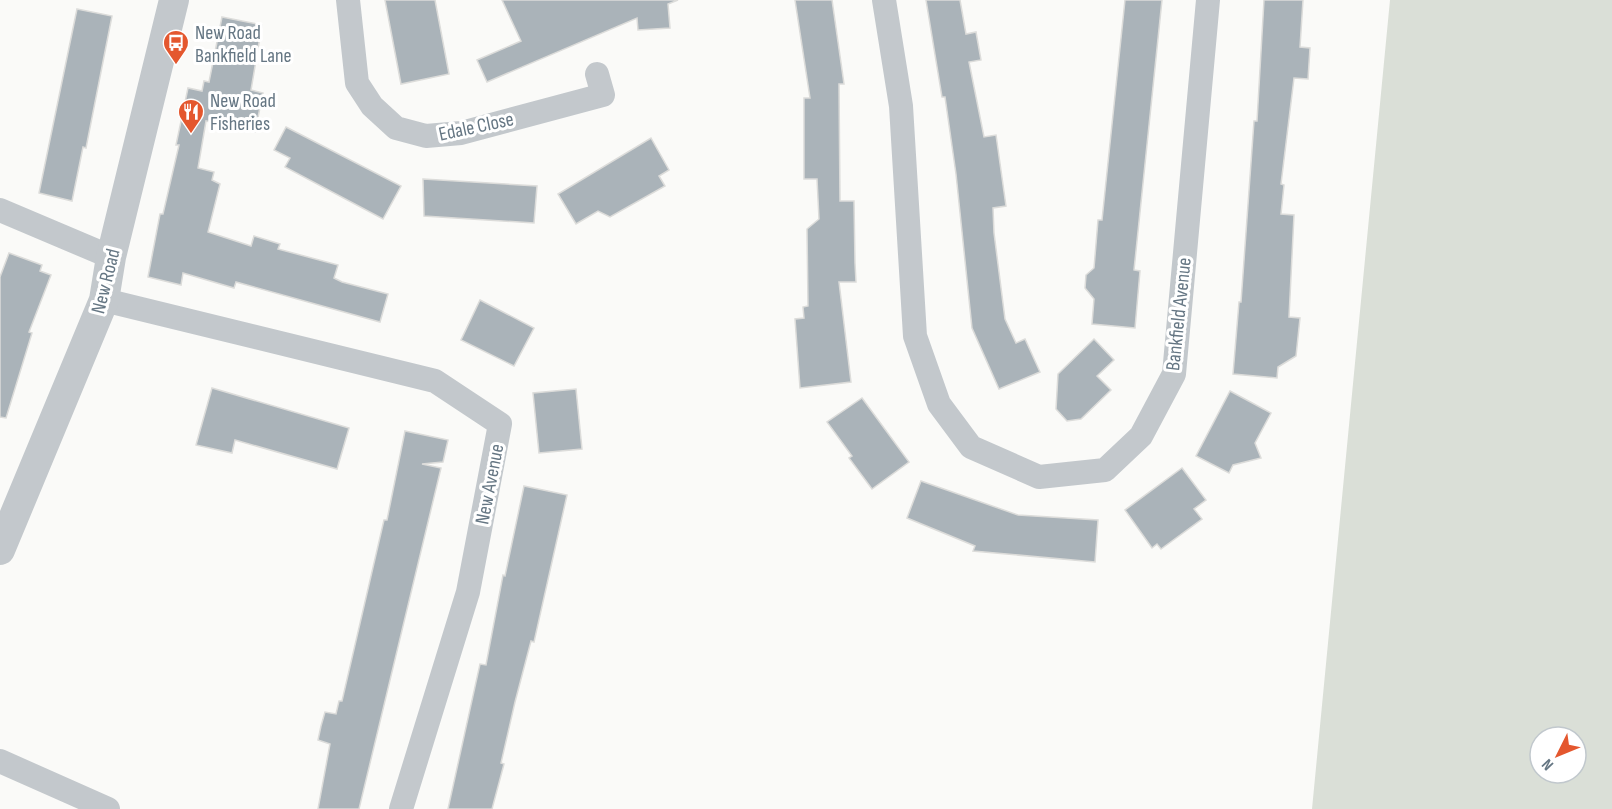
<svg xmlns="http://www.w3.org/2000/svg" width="1612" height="809" font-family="'Sofia Sans Condensed',sans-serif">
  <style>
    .green { fill: #dadfd7; fill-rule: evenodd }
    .building { fill: #aab3b9; stroke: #dcdcda; stroke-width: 1.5 }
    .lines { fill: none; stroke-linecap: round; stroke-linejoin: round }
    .minor { stroke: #c3c8cc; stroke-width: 24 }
    .tertiary { stroke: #c3c8cc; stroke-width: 30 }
    .labels { text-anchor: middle; stroke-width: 6; stroke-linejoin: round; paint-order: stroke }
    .poi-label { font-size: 20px; fill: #657683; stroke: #fff; text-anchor: start }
    .street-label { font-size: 20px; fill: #657683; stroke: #fff }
  </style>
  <rect width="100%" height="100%" fill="#fafaf8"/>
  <path class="green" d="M1390,0H1612V809H1312ZM1540,737H1576V773H1540Z"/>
  <g class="building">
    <polygon points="385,0 435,0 449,74 401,84"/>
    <polygon points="502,0 678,0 668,4 670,28 638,30 637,18 487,82 477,60 521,41"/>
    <polygon points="795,0 832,0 844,84 839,84 840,201 854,201 855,263 856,282 839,282 851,382 800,388 795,319 804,318 803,307 808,306 807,229 819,219 817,179 804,179 804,98 810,98"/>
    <polygon points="926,0 960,0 966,34 976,32 981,60 969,62 984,137 996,135 1006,206 993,208 994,233 1005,319 1016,343 1025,339 1040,372 999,389 972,328 956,174 945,97 942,97"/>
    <polygon points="1125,0 1162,0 1134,270 1140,271 1135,328 1092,324 1094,299 1085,288 1086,275 1094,268 1098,220 1102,220"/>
    <polygon points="1264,0 1303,0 1300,47 1310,48 1308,79 1294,78 1281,184 1284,185 1281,214 1294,215 1289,317 1300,318 1296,356 1278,367 1277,378 1233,374 1239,302 1241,302 1254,121 1257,121"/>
    <polygon points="77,9 112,16 86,148 83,147 72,201 39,193"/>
    <polygon points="222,17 262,25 251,90 263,93 255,132 206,121 198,168 214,172 212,180 220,184 208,232 251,246 254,236 280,244 278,249 338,265 334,278 342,282 388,294 380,322 236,282 234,288 183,273 181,285 148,277 160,214 163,214 179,145 176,145 188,88 202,91 204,81 209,82"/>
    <polygon points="286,127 401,186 383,219 285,167 290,158 274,150"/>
    <polygon points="651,138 669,170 659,176 665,186 610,217 598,211 576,224 558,194"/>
    <polygon points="423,179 537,186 534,223 424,216"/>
    <polygon points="9,253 42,265 40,271 51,275 29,332 32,333 6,418 0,417 0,277"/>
    <polygon points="480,300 534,328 514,366 461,340"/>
    <polygon points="1094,339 1114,360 1097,376 1111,390 1081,419 1067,421 1056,409 1058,374"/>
    <polygon points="212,388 349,428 337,469 235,440 232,453 196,445"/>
    <polygon points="576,389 582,449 539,453 533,393"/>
    <polygon points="1230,391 1271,413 1255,443 1261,458 1233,465 1229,473 1196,456"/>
    <polygon points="862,398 909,462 872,489 849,458 852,456 827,422"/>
    <polygon points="405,431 448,440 443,462 422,464 441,468 359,809 318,809 330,744 318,740 321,726 325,712 336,714 339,701 342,701 384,520 387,520"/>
    <polygon points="1182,468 1206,500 1194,509 1202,519 1161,549 1157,544 1152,548 1125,510"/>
    <polygon points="921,481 1018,515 1098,520 1095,562 973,551 975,546 907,518"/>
    <polygon points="524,486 567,495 534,642 531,641 515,702 501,763 504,764 492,809 448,809 480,664 486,665 503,575 505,576"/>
  </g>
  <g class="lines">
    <g class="minor">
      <polyline points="348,0 357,83 372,106 396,128 426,136 461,133 603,95 597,74"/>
      <polyline points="884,0 901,106 915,336 939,404 971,447 1039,477 1105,470 1141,436 1174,374 1208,0"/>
      <polyline points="0,210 111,257"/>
      <polyline points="104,300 435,381 500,424 468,592 401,809"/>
      <polyline points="0,761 108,809"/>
    </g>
    <polyline class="tertiary" points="0,550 104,300 111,257 174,0"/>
  </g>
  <defs>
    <symbol id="bus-pin" viewBox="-11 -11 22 30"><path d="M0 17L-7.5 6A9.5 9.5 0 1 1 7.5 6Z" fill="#e4572e" stroke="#fff"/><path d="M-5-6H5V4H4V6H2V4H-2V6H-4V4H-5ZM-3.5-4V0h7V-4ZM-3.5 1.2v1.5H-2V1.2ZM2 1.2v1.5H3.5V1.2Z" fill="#fff"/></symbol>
    <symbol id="restaurant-pin" viewBox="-11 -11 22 30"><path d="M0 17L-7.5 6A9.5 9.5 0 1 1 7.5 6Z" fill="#e4572e" stroke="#fff"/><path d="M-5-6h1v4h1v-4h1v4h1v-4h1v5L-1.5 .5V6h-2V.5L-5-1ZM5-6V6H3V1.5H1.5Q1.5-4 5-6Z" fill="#fff"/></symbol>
  </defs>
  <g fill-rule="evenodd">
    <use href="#bus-pin" x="161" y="28" width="30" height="40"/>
    <use href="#restaurant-pin" x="176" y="97" width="30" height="40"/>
  </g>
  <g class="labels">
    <g class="poi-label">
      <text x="195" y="39">New Road<tspan x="195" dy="23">Bankfield Lane</tspan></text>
      <text x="210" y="107">New Road<tspan x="210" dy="23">Fisheries</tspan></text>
    </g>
    <g class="street-label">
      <text transform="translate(476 126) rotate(-12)" y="7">Edale Close</text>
      <text transform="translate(105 281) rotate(-76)" y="7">New Road</text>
      <text transform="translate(1178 314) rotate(-84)" y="7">Bankfield Avenue</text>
      <text transform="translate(489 484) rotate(-79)" y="7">New Avenue</text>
    </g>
  </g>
  <g transform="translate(1558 755) rotate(227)"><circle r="28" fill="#ffffff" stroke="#c1c8cd" stroke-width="1.5"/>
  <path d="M0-4.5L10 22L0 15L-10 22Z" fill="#e4572e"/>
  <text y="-9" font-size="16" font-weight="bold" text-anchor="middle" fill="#657683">N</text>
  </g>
</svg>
